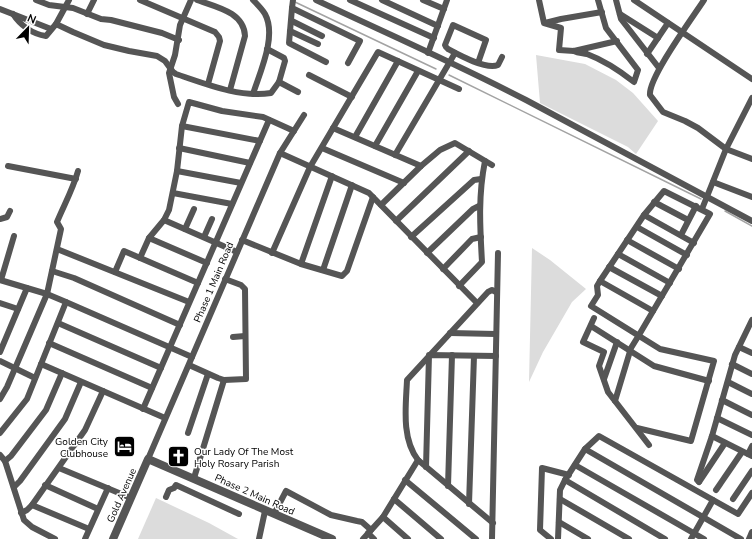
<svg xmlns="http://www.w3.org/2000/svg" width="752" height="539" font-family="'Nunito Sans',sans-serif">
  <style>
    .green { fill: #dcdcdc }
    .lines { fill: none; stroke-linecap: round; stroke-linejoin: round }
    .stream { stroke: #a3a3a3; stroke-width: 1.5 }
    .minor { stroke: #555; stroke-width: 6 }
    .tertiary { stroke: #555; stroke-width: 8 }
    .labels { text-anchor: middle; stroke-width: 3; stroke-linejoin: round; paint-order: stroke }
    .street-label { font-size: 10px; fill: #000; stroke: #fff }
    .poi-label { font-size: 10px; fill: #000; stroke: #fff; text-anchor: end }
  </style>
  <rect width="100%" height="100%" fill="#fff"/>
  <g class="green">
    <polygon points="536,55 585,64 616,80 633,93 658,121 636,154 628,147 540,103"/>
    <polygon points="532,248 550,260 586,289 572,302 543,352 529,382"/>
    <polygon points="156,498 209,523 238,539 138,539"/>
  </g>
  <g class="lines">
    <g class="stream">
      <polyline points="295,2 436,69"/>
      <polyline points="449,75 701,199"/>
      <polyline points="725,211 752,226"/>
    </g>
    <g class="minor">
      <polyline points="36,0 49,5 73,8 101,19 111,20 162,33 179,40"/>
      <polyline points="140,0 215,32 219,37 220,41 208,84"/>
      <path d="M197,0C216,7 244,12 245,36L230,90"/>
      <path d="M253,0C257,4 262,9 265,14C277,36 260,72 253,94"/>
      <path d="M316,0C386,33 457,64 526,100C601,140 676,181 752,221"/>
      <polyline points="350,0 434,38"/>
      <polyline points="382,0 438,26"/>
      <polyline points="423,0 444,9"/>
      <polyline points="539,0 544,23 561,28 559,50 574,51 617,41"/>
      <polyline points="616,0 621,19 659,68"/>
      <polyline points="634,0 752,79"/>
      <path d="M704,0C693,17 648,78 650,95L663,112L685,121L698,128L726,149L752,159"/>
      <polyline points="292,8 293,0"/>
      <polyline points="0,9 51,29"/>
      <path d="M13,14C20,25 32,34 46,36L56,24L69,0"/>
      <polyline points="87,14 94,0"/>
      <polyline points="620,14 658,38"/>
      <polyline points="292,21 322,36"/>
      <polyline points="545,23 561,19 602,12"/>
      <path d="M56,24L73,32L104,45L129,51L157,56L165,61L173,72L176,74C206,84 240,98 271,93L279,82L285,61L284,58L267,49"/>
      <polyline points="290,31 318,44"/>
      <path d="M574,51C578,53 583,53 587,54C603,60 620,71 634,82L638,70L606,28L598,0"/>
      <polyline points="428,53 447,0"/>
      <polyline points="647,54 668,23"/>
      <polyline points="326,62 289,43 292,8 360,41 348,63"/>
      <path d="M478,63L486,40L453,25L445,45L446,47L448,49C459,55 486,70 498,65L502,57"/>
      <polyline points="309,75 352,97"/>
      <polyline points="279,82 298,92"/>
      <polyline points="178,104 174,97 169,73 175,55 180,25 191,0"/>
      <polyline points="182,126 260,141"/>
      <polyline points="333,128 421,166"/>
      <polyline points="355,137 398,61"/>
      <polyline points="375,146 418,71"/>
      <polyline points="179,148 250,163"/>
      <polyline points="322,148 404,183"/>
      <polyline points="280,153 369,193 477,303"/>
      <polyline points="395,155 455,53"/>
      <polyline points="8,166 76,179"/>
      <polyline points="177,171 241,183"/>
      <polyline points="713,182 752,197"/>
      <polyline points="173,193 232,204"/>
      <polyline points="654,202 688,220"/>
      <polyline points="381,205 421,166 440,150 455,143 492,165"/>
      <polyline points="702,209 726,149 752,98"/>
      <polyline points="644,215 694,243"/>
      <polyline points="0,219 7,217 10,211"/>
      <polyline points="164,220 237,252"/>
      <polyline points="396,221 469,151"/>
      <polyline points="637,227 687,255"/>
      <polyline points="185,229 194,209"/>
      <polyline points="681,235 696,206"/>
      <polyline points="204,237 212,219"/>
      <polyline points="411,237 474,180 481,179"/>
      <polyline points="149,238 207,263"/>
      <polyline points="242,240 301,264 342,276 347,271 373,197"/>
      <polyline points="627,240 679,269"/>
      <polyline points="57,249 189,302"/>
      <polyline points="272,253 310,167 378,52 459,89"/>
      <polyline points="427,253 473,209 479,206"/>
      <polyline points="618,254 670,283"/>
      <polyline points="140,258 149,238 164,220 169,210 177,171 182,126 189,102 222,111 263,117 294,131"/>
      <polyline points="301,264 332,176"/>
      <polyline points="609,267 662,296"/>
      <polyline points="443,269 472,239 481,237"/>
      <polyline points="323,270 352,185"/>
      <polyline points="52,271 74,278 180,325"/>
      <polyline points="115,272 124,251 198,283"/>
      <polyline points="0,280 47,294 66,302 192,357"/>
      <polyline points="1,280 14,236"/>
      <polyline points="600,281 653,311"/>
      <path d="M459,286L482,262C480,227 478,196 485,161"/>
      <polyline points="0,303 18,309"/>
      <polyline points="594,318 583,342 604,352 599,366 608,392 649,445"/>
      <polyline points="58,323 161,368"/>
      <polyline points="591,326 654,366 709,381"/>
      <polyline points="450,333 496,334"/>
      <polyline points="233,337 245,336"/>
      <polyline points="49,343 152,388"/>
      <polyline points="739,347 752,353"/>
      <polyline points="0,352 27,288"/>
      <polyline points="0,361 35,378"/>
      <polyline points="41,364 165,418"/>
      <polyline points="732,364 752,374"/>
      <polyline points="189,365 218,378 224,380 246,379 245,289 241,285 225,279"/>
      <polyline points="604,379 617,342"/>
      <polyline points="728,382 752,394"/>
      <path d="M0,399L7,387L47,294L61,229L57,222C64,205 73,189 78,171"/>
      <polyline points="722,400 752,415"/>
      <polyline points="615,401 631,348 639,335 710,214 664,191 644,215 600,281 597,286 598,295 591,306 660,349 714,361 691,441 637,428"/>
      <polyline points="143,409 269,120"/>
      <polyline points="717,418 752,435"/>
      <polyline points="0,433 27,399 66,302"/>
      <polyline points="188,433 208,374"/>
      <polyline points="712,436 752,456"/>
      <polyline points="585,449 741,539"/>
      <polyline points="748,454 752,446"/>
      <polyline points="0,455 5,461 24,520 32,527 55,539"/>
      <polyline points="148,459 280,153 304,115"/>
      <polyline points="5,461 11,456 46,410 62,373"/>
      <polyline points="575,465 704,539"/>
      <polyline points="426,467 429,355 496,356"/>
      <polyline points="59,468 131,498"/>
      <polyline points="194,478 224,380"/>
      <polyline points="405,480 476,539"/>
      <polyline points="565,480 585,449 599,436 738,514 752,493"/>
      <polyline points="699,482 697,480 712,436 735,355 752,320"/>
      <polyline points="699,482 725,443"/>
      <polyline points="45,485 98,509"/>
      <polyline points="448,486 452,355"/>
      <polyline points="14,487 20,481 65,419 81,382"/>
      <polyline points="716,490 742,452"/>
      <polyline points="166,497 169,490 174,488 176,485 239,514"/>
      <polyline points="394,499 441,539"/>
      <polyline points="560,499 629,539"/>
      <polyline points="733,499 752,471"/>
      <polyline points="469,504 474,356"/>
      <polyline points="32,505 89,529"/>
      <polyline points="21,513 27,510 32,505 85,430 103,391"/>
      <polyline points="274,514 286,491 331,515 357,521 362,522 371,530"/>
      <polyline points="383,517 408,539"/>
      <polyline points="559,522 588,539"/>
      <path d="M493,523L418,460C401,438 406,405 407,380L488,292L492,290L496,292"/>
      <polyline points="368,533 374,539"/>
      <polyline points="85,539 108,488"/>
      <polyline points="259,539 265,511"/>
      <polyline points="363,539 383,517 418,460"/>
      <polyline points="492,539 498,253"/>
      <polyline points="551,539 540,530 542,468 569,475"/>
      <polyline points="558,539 560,490 565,480 665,539"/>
      <polyline points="691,539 713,500"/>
      <polyline points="749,539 752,532"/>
    </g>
    <polyline class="tertiary" points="113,539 148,459 332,539"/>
  </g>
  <defs>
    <symbol id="hotel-square" viewBox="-11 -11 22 22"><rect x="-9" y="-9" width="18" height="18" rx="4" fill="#000" stroke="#fff"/><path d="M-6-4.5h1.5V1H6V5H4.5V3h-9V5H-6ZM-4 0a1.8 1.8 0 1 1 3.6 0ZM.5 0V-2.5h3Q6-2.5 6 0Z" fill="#fff"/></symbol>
    <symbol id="church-square" viewBox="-11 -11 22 22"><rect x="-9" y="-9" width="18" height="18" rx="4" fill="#000" stroke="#fff"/><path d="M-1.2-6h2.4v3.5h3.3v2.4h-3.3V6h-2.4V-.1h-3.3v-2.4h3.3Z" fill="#fff"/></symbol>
  </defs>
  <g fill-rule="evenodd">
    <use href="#hotel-square" x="112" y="434" width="25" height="25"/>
    <use href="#church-square" x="166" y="444" width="25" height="25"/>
  </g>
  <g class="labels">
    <g class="street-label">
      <text transform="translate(213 282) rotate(-67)" y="4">Phase 1 Main Road</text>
      <text transform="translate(255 494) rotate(24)" y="4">Phase 2 Main Road</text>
      <text transform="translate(121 495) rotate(-66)" y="4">Gold Avenue</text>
    </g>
    <g class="poi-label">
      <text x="108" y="445">Golden City<tspan x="108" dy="12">Clubhouse</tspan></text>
      <text x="194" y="455" text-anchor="start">Our Lady Of The Most<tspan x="194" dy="12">Holy Rosary Parish</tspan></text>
    </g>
  </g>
  <g transform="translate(28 28) rotate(23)" stroke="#ffffff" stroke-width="3" paint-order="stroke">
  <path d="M0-3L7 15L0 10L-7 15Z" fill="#000000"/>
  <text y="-6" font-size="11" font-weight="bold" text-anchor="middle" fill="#000000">N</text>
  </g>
</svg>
